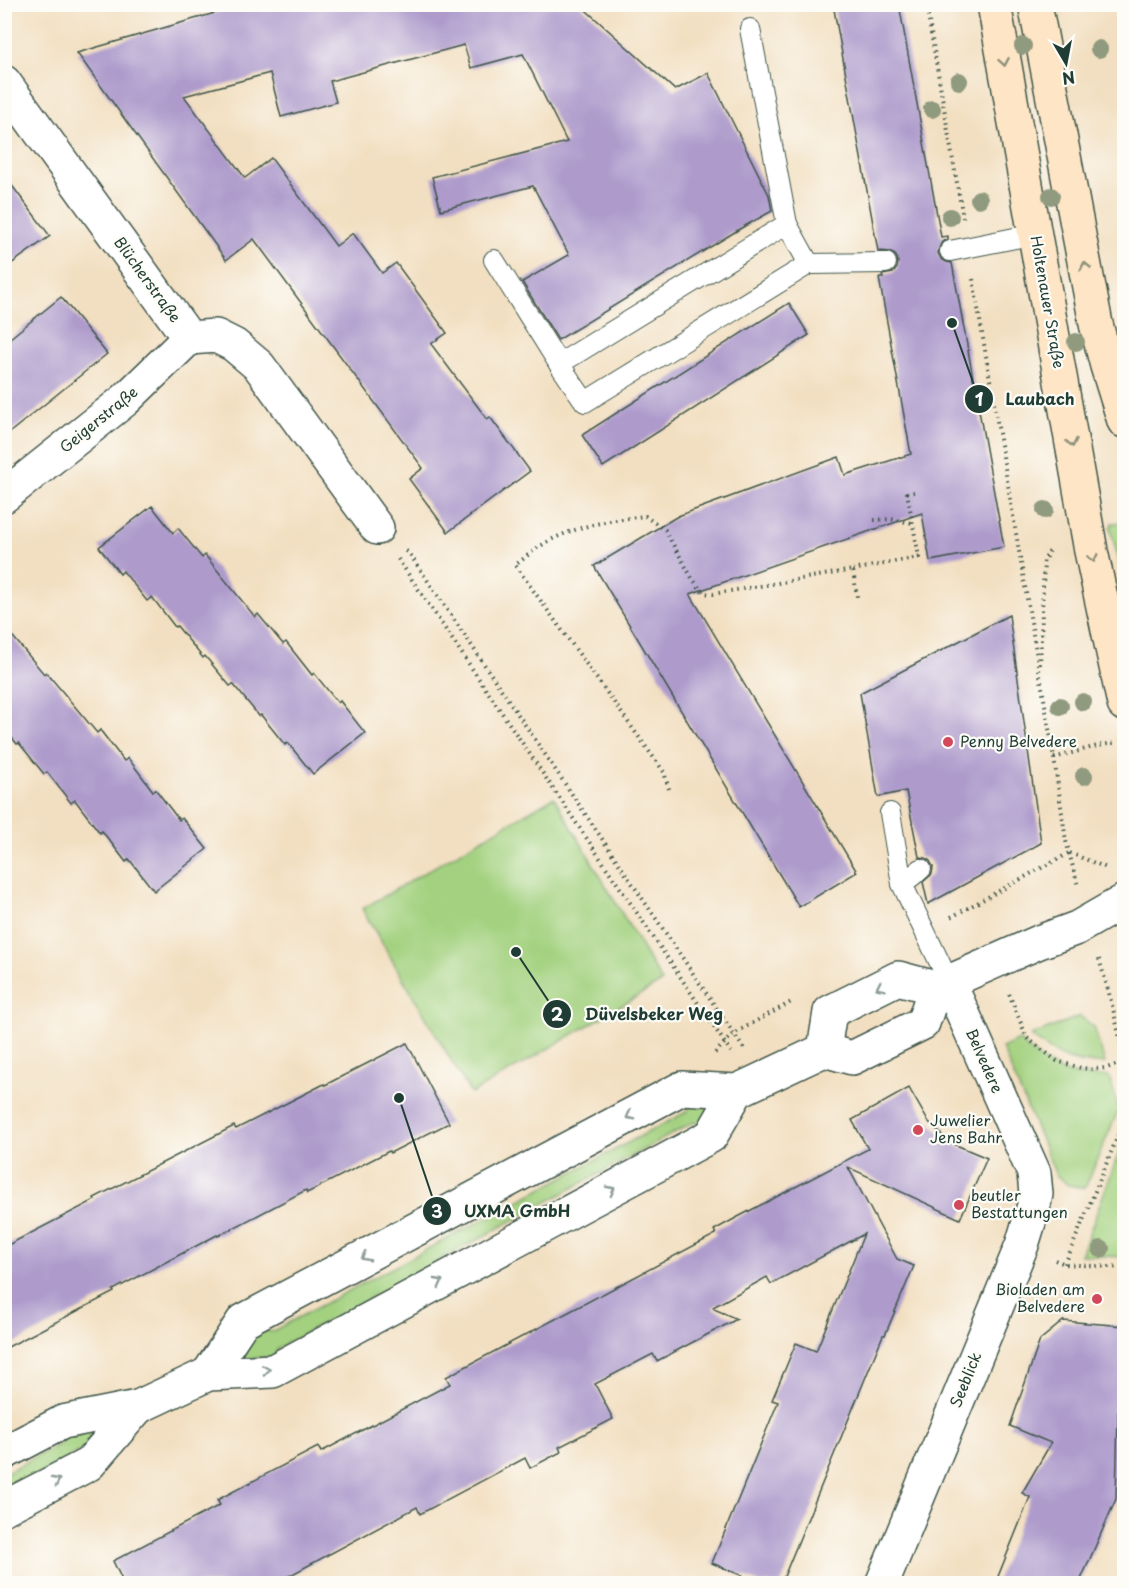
<svg xmlns="http://www.w3.org/2000/svg" width="1129" height="1588" font-family="'Playpen Sans',sans-serif">
  <style>
    .green { fill: #a3d17f; stroke: #61875a; stroke-width: 1.5 }
    .building { fill: #ae9bcc }
    .lines { fill: none; stroke-linecap: round; stroke-linejoin: round }
    .lane-casing { stroke: #3f5549; stroke-width: 22 }
    .street-casing { stroke: #3f5549; stroke-width: 36 }
    .secondary-casing { stroke: #3f5549; stroke-width: 36 }
    .path { stroke: #3f5549; stroke-width: 4; stroke-dasharray: 1.5 4.5; stroke-linecap: butt }
    .lane { stroke: #fff; stroke-width: 20 }
    .street { stroke: #fff; stroke-width: 33 }
    .secondary { stroke: #fee5c5; stroke-width: 33 }
    .tree { fill: #909a7e }
    .oneway { stroke: #8e917c }
    .oneway2 { stroke: #8f9e9a }
    .poi-dot { fill: #d1495b; stroke: #fdfcf7; stroke-width: 2 }
    .labels { text-anchor: middle; stroke-width: 4.5; stroke-linejoin: round; paint-order: stroke }
    .street-label { font-size: 15px; fill: #1f3d34; stroke: #fdfcf7 }
    .poi-label { font-size: 15px; fill: #1f3d34; stroke: #fdfcf7; text-anchor: start }
    .leader { fill: none; stroke: #1f3d34; stroke-width: 2 }
    .callout-dot { fill: #1f3d34; stroke: #fdfcf7; stroke-width: 2 }
    .mark-label { font-size: 18px; text-anchor: middle; font-weight: bold; fill: #fff }
    .callout-label { font-size: 16px; text-anchor: middle; font-weight: bold; fill: #1f3d34; stroke: #fdfcf7; stroke-width: 4.5; stroke-linejoin: round; paint-order: stroke }
  </style>
  <rect width="100%" height="100%" fill="#fdfcf7"/>
  <filter id="ink" filterUnits="userSpaceOnUse"><feTurbulence type="fractalNoise" baseFrequency=".0167" numOctaves="2"/><feDisplacementMap in="SourceGraphic" scale="12" xChannelSelector="R" yChannelSelector="G"/><feConvolveMatrix kernelMatrix="1 2 1 2 8 2 1 2 1" color-interpolation-filters="sRGB"/></filter>
  <filter id="wash" filterUnits="userSpaceOnUse"><feTurbulence type="fractalNoise" baseFrequency=".008" numOctaves="4" result="noise"/><feDisplacementMap in="SourceGraphic" scale="24" xChannelSelector="R" yChannelSelector="G"/><feGaussianBlur stdDeviation="1.35" result="paint"/><feColorMatrix in="noise" values="0 0 0 0 0 0 0 0 0 0 0 0 0 0 0 0 0 1.4 0 .05"/><feComposite in="paint" operator="in"/></filter>
  <g filter="url(#wash)">
    <rect width="100%" height="100%" fill="#f2dfc1"/>
    <g class="green">
      <polygon points="1124,522 1124,577 1110,529 1112,523"/>
      <polygon points="554,797 662,982 471,1094 362,909"/>
      <path d="M1080,1016L1094,1027L1105,1063C1074,1065 1055,1056 1031,1036Z"/>
      <path d="M1019,1040C1047,1069 1069,1079 1109,1076L1119,1109L1085,1188L1068,1185L1056,1175L1002,1048Z"/>
      <polygon points="689,1104 716,1104 700,1125 694,1122 278,1348 274,1357 242,1359 239,1355 259,1326 271,1332 688,1111"/>
      <polygon points="1124,1139 1124,1257 1081,1255"/>
      <polygon points="99,1423 108,1436 5,1493 5,1473 62,1443 61,1432"/>
    </g>
    <g id="blocks">
      <g class="building">
        <polygon points="246,4 579,4 675,90 708,73 769,195 772,211 743,227 558,340 522,282 569,255 533,186 441,210 432,177 567,142 523,54 471,68 464,45 330,81 336,102 281,117 270,73 184,96 245,178 271,158 336,246 353,233 382,273 396,263 447,333 431,344 487,419 490,417 530,471 448,532 409,479 423,468 254,239 226,260 77,53"/>
        <polygon points="833,4 899,4 941,237 948,236 948,239 942,242 939,248 938,253 941,259 947,262 952,263 1004,547 930,561 922,513 690,594 857,872 799,907 594,566 678,516 839,457 845,475 911,454 879,278 883,278 882,275 893,273 897,268 898,262 896,256 891,252 878,251"/>
        <polygon points="4,175 50,236 4,269"/>
        <polygon points="61,297 107,354 4,437 4,343"/>
        <polygon points="789,303 809,335 603,467 582,435"/>
        <polygon points="152,506 173,533 178,528 202,558 205,555 255,617 258,614 283,644 286,642 312,675 314,673 338,703 340,701 365,733 313,774 288,743 285,745 261,715 259,716 233,684 230,686 205,656 203,658 177,626 175,627 152,597 147,601 123,571 120,574 99,547"/>
        <polygon points="1009,615 1041,843 928,904 923,882 932,874 933,867 930,861 926,858 919,857 906,791 878,797 860,693"/>
        <polygon points="4,626 44,674 46,672 97,733 100,730 124,761 128,758 153,791 156,790 179,820 182,818 207,849 154,891 129,859 126,862 102,831 100,833 75,800 71,803 47,772 44,774 19,743 17,744 4,728"/>
        <polygon points="407,1043 449,1123 390,1153 389,1151 307,1193 306,1190 218,1236 217,1235 113,1290 114,1292 4,1349 4,1247 95,1200 94,1198 234,1126 236,1129 324,1084 325,1085"/>
        <polygon points="909,1088 928,1121 949,1142 987,1158 960,1219 848,1167 897,1259 914,1266 885,1335 883,1335 781,1584 762,1584 712,1563 778,1402 772,1400 796,1343 816,1351 864,1234 771,1284 767,1277 713,1307 714,1309 737,1319 657,1361 653,1354 595,1384 613,1419 559,1447 561,1452 530,1468 525,1458 420,1514 417,1507 274,1584 124,1584 113,1561 220,1505 217,1500 318,1447 321,1452 450,1384 446,1377 716,1234 714,1230 736,1218 868,1149 852,1120"/>
        <polygon points="1063,1321 1125,1326 1125,1413 1118,1412 1116,1499 1079,1584 995,1584 1030,1497 1022,1493 1051,1443 1010,1426 1040,1340"/>
      </g>
    </g>
  </g>
  <g filter="url(#ink)">
    <use href="#blocks" fill-opacity="0" stroke="#3f5549" stroke-width="1.5"/>
    <g class="lines">
      <defs>
        <g id="lane">
          <polyline points="750,29 787,224"/>
          <polyline points="950,251 1035,234"/>
          <polyline points="494,260 559,364"/>
          <polyline points="809,264 787,224 559,364 585,402 809,264 886,263"/>
          <polyline points="890,813 902,884"/>
          <polyline points="921,869 902,884 949,982"/>
        </g>
        <g id="street">
          <polyline points="4,82 189,338"/>
          <polyline points="189,338 216,336 234,345 259,366 377,528"/>
          <polyline points="4,496 125,400 189,338"/>
          <polyline points="824,1050 830,1012 898,978 935,988 1039,942 1077,928 1124,901"/>
          <polyline points="208,1374 243,1321 682,1088 737,1091 824,1050 852,1058 923,1023 935,988"/>
          <polyline points="4,1453 63,1422 138,1407 208,1374 273,1371 711,1136 737,1091"/>
          <polyline points="4,1508 89,1464 138,1407"/>
          <polyline points="882,1584 1022,1245 1033,1209 1036,1194 1034,1173 949,982"/>
        </g>
        <g id="secondary">
          <polyline points="994,4 1091,551 1124,704"/>
          <polyline points="1035,4 1096,324 1107,366 1124,421"/>
        </g>
      </defs>
      <use href="#lane" class="lane-casing"/>
      <use href="#street" class="street-casing"/>
      <use href="#secondary" class="secondary-casing"/>
      <g class="path">
        <polyline points="926,4 963,218"/>
        <polyline points="973,279 1054,758 1066,841 1078,886"/>
        <polyline points="874,520 891,519 912,523"/>
        <polyline points="406,551 409,553 744,1049"/>
        <polyline points="398,559 731,1052"/>
        <polyline points="853,570 919,557 907,493 915,492"/>
        <polyline points="1040,665 1044,560 1051,549"/>
        <polyline points="1054,758 1093,747 1118,742"/>
        <path d="M669,789L664,772L515,565C524,559 532,551 542,545C573,526 610,520 645,516L665,530L692,578L703,593L713,594L853,570L857,597"/>
        <polyline points="1070,853 1107,868"/>
        <polyline points="951,917 1069,853"/>
        <path d="M1099,959C1109,991 1117,1024 1124,1057"/>
        <polyline points="1009,994 1027,1038 1057,1061 1081,1068 1093,1069 1107,1068 1124,1062"/>
        <polyline points="715,1053 733,1034 793,1001"/>
        <polyline points="1055,1260 1065,1264 1124,1268"/>
        <polyline points="1065,1264 1124,1121"/>
      </g>
      <use href="#lane" class="lane"/>
      <use href="#street" class="street"/>
      <use href="#secondary" class="secondary"/>
    </g>
    <g class="tree">
      <circle cx="1023" cy="46" r="9"/>
      <circle cx="1099" cy="49" r="9"/>
      <circle cx="959" cy="81" r="9"/>
      <circle cx="932" cy="109" r="9"/>
      <circle cx="1051" cy="196" r="9"/>
      <circle cx="979" cy="199" r="9"/>
      <circle cx="950" cy="217" r="9"/>
      <circle cx="1076" cy="342" r="9"/>
      <circle cx="1045" cy="510" r="9"/>
      <circle cx="1083" cy="702" r="9"/>
      <circle cx="1060" cy="706" r="9"/>
      <circle cx="1084" cy="776" r="9"/>
      <circle cx="1101" cy="1249" r="9"/>
    </g>
    <defs><path id="oneway-chevron" d="M-2-3.5L2.5 0L-2 3.5" fill="none" stroke-width="1.6" stroke-linecap="round" stroke-linejoin="round" transform="scale(1.5)"/></defs>
    <g class="oneway">
      <use href="#oneway-chevron" transform="translate(1004 62) rotate(80)"/>
      <use href="#oneway-chevron" transform="translate(1085 266) rotate(-101)"/>
      <use href="#oneway-chevron" transform="translate(1072 443) rotate(79)"/>
      <use href="#oneway-chevron" transform="translate(1093 558) rotate(78)"/>
    </g>
    <g class="oneway2">
      <use href="#oneway-chevron" transform="translate(880 987) rotate(154)"/>
      <use href="#oneway-chevron" transform="translate(630 1116) rotate(152)"/>
      <use href="#oneway-chevron" transform="translate(611 1190) rotate(-28)"/>
      <use href="#oneway-chevron" transform="translate(365 1257) rotate(152)"/>
      <use href="#oneway-chevron" transform="translate(439 1282) rotate(-28)"/>
      <use href="#oneway-chevron" transform="translate(266 1370) rotate(-8)"/>
      <use href="#oneway-chevron" transform="translate(56 1481) rotate(-28)"/>
    </g>
  </g>
  <g class="poi-dot">
    <circle cx="948" cy="742" r="6"/>
    <circle cx="918" cy="1130" r="6"/>
    <circle cx="959" cy="1205" r="6"/>
    <circle cx="1097" cy="1299" r="6"/>
  </g>
  <g class="labels">
    <g class="street-label">
      <text transform="translate(147 280) rotate(54)" y="5">Blücherstraße</text>
      <text transform="translate(1047 302) rotate(80)" y="5">Holtenauer Straße</text>
      <text transform="translate(99 420) rotate(-39)" y="5">Geigerstraße</text>
      <text transform="translate(984 1061) rotate(66)" y="5">Belvedere</text>
      <text transform="translate(966 1380) rotate(-68)" y="5">Seeblick</text>
    </g>
    <g class="poi-label">
      <text x="960" y="747">Penny Belvedere</text>
      <text x="930" y="1126">Juwelier<tspan x="930" dy="17">Jens Bahr</tspan></text>
      <text x="971" y="1201">beutler<tspan x="971" dy="17">Bestattungen</tspan></text>
      <text x="1085" y="1295" text-anchor="end">Bioladen am<tspan x="1085" dy="17">Belvedere</tspan></text>
    </g>
  </g>
  <path class="leader" d="M952 323L979 399M516 952L557 1014M399 1098L437 1211"/>
  <g class="callout-dot">
    <circle cx="952" cy="323" r="6"/>
    <circle cx="516" cy="952" r="6"/>
    <circle cx="399" cy="1098" r="6"/>
    <circle cx="979" cy="399" r="15"/>
    <circle cx="557" cy="1014" r="15"/>
    <circle cx="437" cy="1211" r="15"/>
  </g>
  <g class="mark-label">
    <text x="979" y="406">1</text>
    <text x="557" y="1021">2</text>
    <text x="437" y="1218">3</text>
  </g>
  <g class="callout-label">
    <text x="1040" y="405">Laubach</text>
    <text x="654" y="1020">Düvelsbeker Weg</text>
    <text x="517" y="1217">UXMA GmbH</text>
  </g>
  <rect width="1129" height="1588" fill="none" stroke="#fdfcf7" stroke-width="24"/>
  <g transform="translate(1066 63) rotate(170)" stroke="#fdfcf7" stroke-width="4.5" paint-order="stroke">
  <path d="M0-4.5L10 22L0 15L-10 22Z" fill="#1f3d34"/>
  <text y="-9" font-size="16" font-weight="bold" text-anchor="middle" fill="#1f3d34">N</text>
  </g>
</svg>
